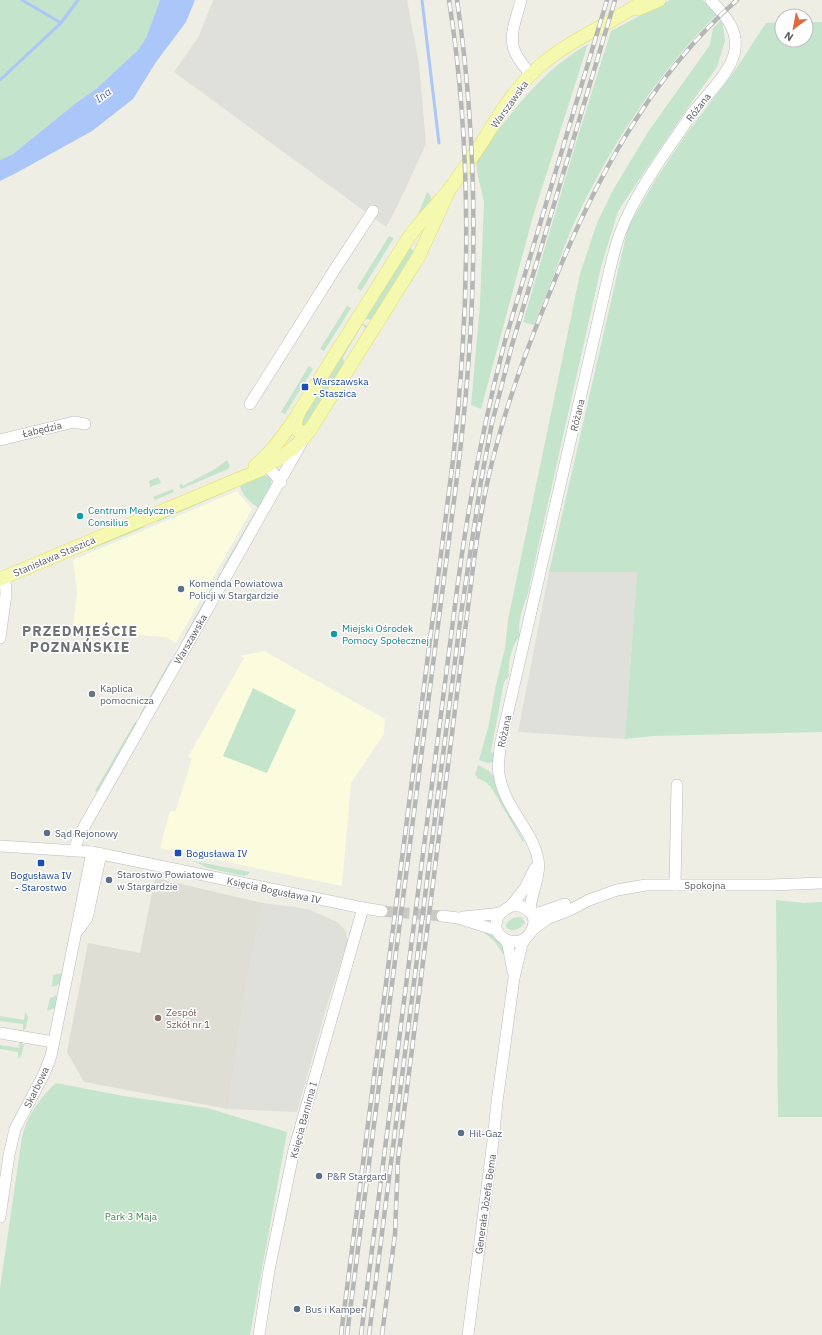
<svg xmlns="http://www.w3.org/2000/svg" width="822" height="1335" font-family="'IBM Plex Sans',sans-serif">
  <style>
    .commercial { fill: #fbfbdd }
    .industrial { fill: #e0e0da }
    .education { fill: #deded4 }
    .green { fill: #c4e4cb }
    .water { fill: #abc6f8 }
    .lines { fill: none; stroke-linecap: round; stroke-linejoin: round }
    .stream { stroke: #abc6f8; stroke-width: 3 }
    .minor-tunnel { stroke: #cacac5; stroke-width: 11; stroke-dasharray: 11 5.5; stroke-linecap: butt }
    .minor-casing { stroke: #babbc0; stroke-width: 12 }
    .major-casing { stroke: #e6de66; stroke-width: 14 }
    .minor { stroke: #fff; stroke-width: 11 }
    .major { stroke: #f5f9b0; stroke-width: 13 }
    .rail-casing { stroke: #b5b6b6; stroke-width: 4.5 }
    .rail { stroke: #fff; stroke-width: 3; stroke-dasharray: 9; stroke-linecap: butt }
    .transit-dot { fill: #1a4fb4; stroke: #fff; stroke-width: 1.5 }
    .culture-dot { fill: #0f9aa8; stroke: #fff; stroke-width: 1.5 }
    .service-dot { fill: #5c6f8a; stroke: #fff; stroke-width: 1.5 }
    .worship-dot { fill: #6b7280; stroke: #fff; stroke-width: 1.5 }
    .education-dot { fill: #8d6e63; stroke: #fff; stroke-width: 1.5 }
    .labels { text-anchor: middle; stroke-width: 3; stroke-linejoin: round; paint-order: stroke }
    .street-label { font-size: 10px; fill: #5d5f65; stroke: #fff }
    .transit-label { font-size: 10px; fill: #164399; stroke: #fff; text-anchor: start }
    .culture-label { font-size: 10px; fill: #0d838f; stroke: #fff; text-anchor: start }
    .service-label { font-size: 10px; fill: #4e5e75; stroke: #fff; text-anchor: start }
    .worship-label { font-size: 10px; fill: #5b616d; stroke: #fff; text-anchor: start }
    .education-label { font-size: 10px; fill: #785e54; stroke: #fff; text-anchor: start }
    .park-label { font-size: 10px; fill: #3d844f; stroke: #fff }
    .water-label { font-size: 11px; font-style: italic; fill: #4f6dba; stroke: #fff }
    .district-label { font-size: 14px; font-weight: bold; letter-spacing: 1px; fill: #6e7176; stroke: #fff }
  </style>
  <rect width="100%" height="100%" fill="#eeeee5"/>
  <g class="commercial">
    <polygon points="237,491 252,509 176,643 166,637 122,634 74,634 73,627 77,592 73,560"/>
    <polygon points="264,651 385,719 384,734 351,783 342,886 160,848 170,811 175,812 186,778 192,758 188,757 244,658 240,656"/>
  </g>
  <g class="industrial">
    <polygon points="213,0 407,0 419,64 426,144 397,207 386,227 174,72 199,36"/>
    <polygon points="549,572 637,572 625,739 518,732"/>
    <polygon points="263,903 308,909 337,922 345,930 348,941 329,998 297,1112 228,1109 246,984"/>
  </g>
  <polygon class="education" points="155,878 263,903 246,984 228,1109 84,1082 67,1052 88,943 140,953"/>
  <g class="green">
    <polygon points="0,0 160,0 146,38 138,50 96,89 76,103 13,154 0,160"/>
    <path d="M670,0H703L713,12L718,13C658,72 611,145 575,221C568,236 562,253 556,269C549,288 541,307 534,325L523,322L575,146L611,31Z"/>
    <path d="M722,19L725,41L717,67L691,103L618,211L601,267L527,597C522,609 517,623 520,636C512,644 507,665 509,676L504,682L491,751L495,757L493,762L488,763L479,760L488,728L496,685L505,648L508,620L580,274L597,223L613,190L648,132L710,45L713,28Z"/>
    <polygon points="782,22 782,40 806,40 806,22 822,22 822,732 653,736 625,739 637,572 549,572 628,227 656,179 687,133 736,69 766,23"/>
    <path d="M588,44L533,216L481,409L471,405L480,305L484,201L477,172L476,158C511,115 538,73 588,44Z"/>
    <polygon points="427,192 430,195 432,202 412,223 418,215"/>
    <polygon points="389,236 394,238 361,291 357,288"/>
    <polygon points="409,247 413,250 413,252 371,320 364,318"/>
    <polygon points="347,306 351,308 324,351 320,349"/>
    <polygon points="360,323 368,326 366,328 362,325 343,357 344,363 307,424 305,426 302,425 301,420"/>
    <polygon points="309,366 313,369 285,414 281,412"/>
    <polygon points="227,460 230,466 228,469 181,489 179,485 182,484 183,486 215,469"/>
    <path d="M260,475C283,475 265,498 259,508C251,503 241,495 240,484Z"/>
    <polygon points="158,477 161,483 150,487 149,481"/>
    <polygon points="235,486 235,488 157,522 158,519"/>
    <polygon points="173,489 174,492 155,500 153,497"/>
    <polygon points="255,512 257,513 225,568 223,567"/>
    <polygon points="142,526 145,527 87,551 88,549"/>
    <polygon points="220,573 222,573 186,636 185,635"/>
    <polygon points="171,659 172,660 141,715 140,714"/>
    <polygon points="253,688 296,710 267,773 223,756"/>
    <polygon points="135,722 137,723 97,792 95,791"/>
    <polygon points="478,765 489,771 494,776 502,800 524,841 523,842 492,789 486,782 477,778 477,776 475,775"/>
    <polygon points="193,861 250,872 247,875 244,876 208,868"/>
    <polygon points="776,900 804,903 822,902 822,1117 778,1117"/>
    <path d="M521,917L525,922C521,929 513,933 506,927V925C509,919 515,917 521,917Z"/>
    <polygon points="479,928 488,930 500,942 506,953 503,954 495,942"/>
    <polygon points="62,973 60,984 52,987 53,975"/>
    <polygon points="58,995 55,1008 47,1011 50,998"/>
    <polygon points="25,1012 28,1017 26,1028 23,1031 23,1024 0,1021 0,1016 24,1020"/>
    <polygon points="20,1041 24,1045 21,1056 18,1059 18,1052 0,1049 0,1045 19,1048"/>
    <path d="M56,1083L123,1096L207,1108L287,1132L250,1335H0V1288L22,1137C27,1116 40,1097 56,1083Z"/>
  </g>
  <polygon class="water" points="160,0 195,0 186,22 156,62 133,99 92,131 18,172 0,181 0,160 13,154 76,103 96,89 138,50 146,38"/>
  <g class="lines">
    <g class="stream">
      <polyline points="22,0 61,23"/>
      <polyline points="422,0 439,143"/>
      <polyline points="0,80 61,23 78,0"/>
    </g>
    <polyline class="minor-tunnel" points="382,911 442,916"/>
    <defs>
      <g id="minor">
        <path d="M521,0C517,17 507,38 516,54C520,62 526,68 530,75"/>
        <polyline points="250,404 335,269 373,211"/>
        <polyline points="0,440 74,422 85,424"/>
        <polyline points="262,460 281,482"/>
        <polyline points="0,638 6,594 5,577"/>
        <polyline points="0,846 92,852 363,908 382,911"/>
        <polyline points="74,850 80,834 302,442"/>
        <polyline points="675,885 677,785"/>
        <path d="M516,905C530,908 539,917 531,932C519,953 484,936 500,914C505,909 509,906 516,905Z"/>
        <polyline points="511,906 525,888 535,868"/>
        <path d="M530,910C531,893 541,877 538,859C532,829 504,808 499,774C497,765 500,755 500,746L609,273C613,257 616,241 623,226C634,199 652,172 669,147C677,136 685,124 693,112C707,95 732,71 735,50C738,27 724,16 711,0"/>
        <polyline points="531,913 539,913 565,904"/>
        <polyline points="442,916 458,918 496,930"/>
        <polyline points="463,917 494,914 502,912"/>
        <polyline points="79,929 87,918 101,854"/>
        <polyline points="532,930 547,919 570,910 589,900 617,890 646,885 770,885 822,883"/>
        <polyline points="505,940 508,945 513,972"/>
        <polyline points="0,1033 53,1042"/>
        <polyline points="0,1217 9,1155 15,1129 44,1074 51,1056 92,852"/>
        <polyline points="259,1335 269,1270 294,1150 363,908"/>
        <polyline points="468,1335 493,1141 497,1102 514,978 522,944 526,938"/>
      </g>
      <g id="major">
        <polyline points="638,9 659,0"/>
        <path d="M310,430C303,433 300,433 295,428L296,420L299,412L409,237C422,219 438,204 452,186C462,171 473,156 483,141C500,113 517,85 542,64C573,38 612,23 645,0"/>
        <path d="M255,466C272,452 284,435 296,417"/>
        <path d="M0,579L260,470C278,460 298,447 310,430L419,256L450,188"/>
      </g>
    </defs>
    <use href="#minor" class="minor-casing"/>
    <use href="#major" class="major-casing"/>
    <use href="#minor" class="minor"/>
    <use href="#major" class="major"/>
    <defs>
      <g id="rail">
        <path d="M341,1335L453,460C470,307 473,153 449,0"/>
        <path d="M347,1335L456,485C477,322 481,163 457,0"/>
        <path d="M361,1335L458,582C469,500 484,421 505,341L607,0"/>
        <polyline points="369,1335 461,614 481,481 492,423 512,345 615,0"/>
        <path d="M382,1335L395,1234L398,1160L401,1136L474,560C479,524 485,487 495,451C508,400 526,351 546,302C589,191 646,80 737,0"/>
      </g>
    </defs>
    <use href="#rail" class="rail-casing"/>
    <use href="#rail" class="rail"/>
  </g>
  <g class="transit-dot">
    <rect x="301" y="383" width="8" height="8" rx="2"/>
    <rect x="174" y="849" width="8" height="8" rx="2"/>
    <rect x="37" y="859" width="8" height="8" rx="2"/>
  </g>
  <g class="culture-dot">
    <circle cx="80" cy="516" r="4"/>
    <circle cx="334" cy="634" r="4"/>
  </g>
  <g class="service-dot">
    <circle cx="181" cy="589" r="4"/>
    <circle cx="47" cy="833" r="4"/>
    <circle cx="109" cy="880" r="4"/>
    <circle cx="461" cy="1133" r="4"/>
    <circle cx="319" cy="1176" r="4"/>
    <circle cx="297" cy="1309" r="4"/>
  </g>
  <circle class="worship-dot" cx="92" cy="694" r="4"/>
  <circle class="education-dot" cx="158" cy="1018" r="4"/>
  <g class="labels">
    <g class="street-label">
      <text transform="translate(509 104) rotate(-54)" y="4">Warszawska</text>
      <text transform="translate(698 107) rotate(-52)" y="4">Różana</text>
      <text transform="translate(577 415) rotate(-77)" y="4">Różana</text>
      <text transform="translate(42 429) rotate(-13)" y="4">Łabędzia</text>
      <text transform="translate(54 556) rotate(-23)" y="4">Stanisława Staszica</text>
      <text transform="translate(190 639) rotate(-60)" y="4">Warszawska</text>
      <text transform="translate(504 731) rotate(-78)" y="4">Różana</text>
      <text x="705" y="889">Spokojna</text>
      <text transform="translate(274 890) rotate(12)" y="4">Księcia Bogusława IV</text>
      <text transform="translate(36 1087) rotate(-64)" y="4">Skarbowa</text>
      <text transform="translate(303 1120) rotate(-75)" y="4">Księcia Barnima I</text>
      <text transform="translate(485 1204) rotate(-82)" y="4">Generała Józefa Bema</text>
    </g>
    <g class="transit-label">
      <text x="313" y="385">Warszawska<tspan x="313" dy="12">- Staszica</tspan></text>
      <text x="186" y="857">Bogusława IV</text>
      <text x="41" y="879" text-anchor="middle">Bogusława IV<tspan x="41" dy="12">- Starostwo</tspan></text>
    </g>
    <g class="culture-label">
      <text x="88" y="514">Centrum Medyczne<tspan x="88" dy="12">Consilius</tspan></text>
      <text x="342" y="632">Miejski Ośrodek<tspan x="342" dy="12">Pomocy Społecznej</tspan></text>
    </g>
    <g class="service-label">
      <text x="189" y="587">Komenda Powiatowa<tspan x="189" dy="12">Policji w Stargardzie</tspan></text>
      <text x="55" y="837">Sąd Rejonowy</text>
      <text x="117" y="878">Starostwo Powiatowe<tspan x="117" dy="12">w Stargardzie</tspan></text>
      <text x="469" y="1137">Hil-Gaz</text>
      <text x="327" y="1180">P&amp;R Stargard</text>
      <text x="305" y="1313">Bus i Kamper</text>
    </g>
    <g class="worship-label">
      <text x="100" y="692">Kaplica<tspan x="100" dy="12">pomocnicza</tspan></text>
    </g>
    <g class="education-label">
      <text x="166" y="1016">Zespół<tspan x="166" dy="12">Szkół nr 1</tspan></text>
    </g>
    <g class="park-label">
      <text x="131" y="1220">Park 3 Maja</text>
    </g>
    <g class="water-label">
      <text transform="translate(103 95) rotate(-36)" y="4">Ina</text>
    </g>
    <g class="district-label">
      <text x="80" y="636">PRZEDMIEŚCIE<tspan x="80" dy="16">POZNAŃSKIE</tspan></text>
    </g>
  </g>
  <g transform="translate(794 28) rotate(212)"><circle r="19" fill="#ffffff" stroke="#bebfc1"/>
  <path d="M0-3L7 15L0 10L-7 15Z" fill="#dc6c3e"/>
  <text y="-6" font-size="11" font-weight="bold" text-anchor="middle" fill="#5d5f65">N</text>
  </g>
</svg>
